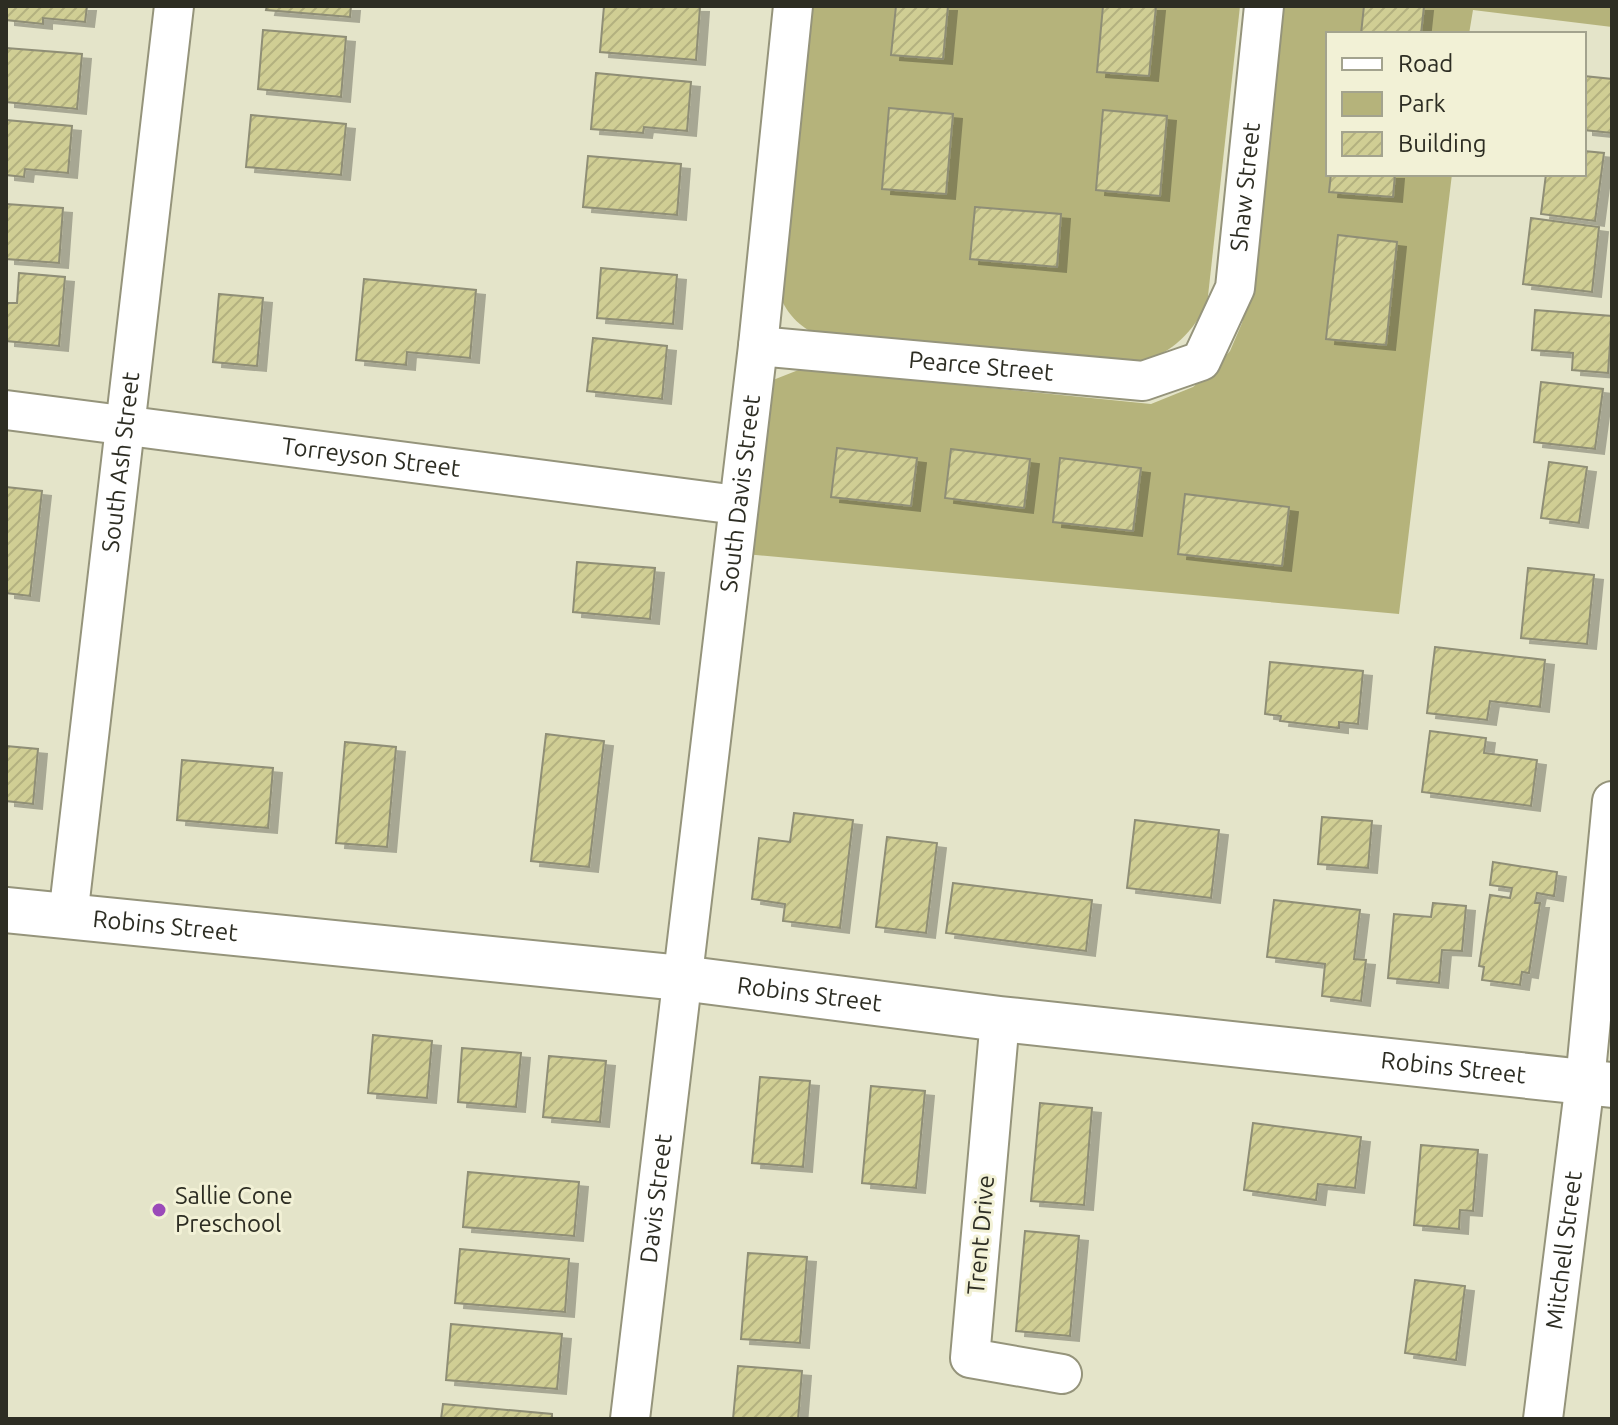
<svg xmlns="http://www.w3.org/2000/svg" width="1618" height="1425" font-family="Ubuntu,sans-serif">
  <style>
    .green { fill: #b5b37b }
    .building { fill: url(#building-hatch); stroke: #8f8e76; stroke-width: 2; filter: url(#shadow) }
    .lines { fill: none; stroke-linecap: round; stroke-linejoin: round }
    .minor-casing { stroke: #95947b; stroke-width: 42 }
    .tertiary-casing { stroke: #95947b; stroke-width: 48 }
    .minor { stroke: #fff; stroke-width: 38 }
    .tertiary { stroke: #fff; stroke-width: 44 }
    .poi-dot { fill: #9b4ab9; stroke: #f2f1d6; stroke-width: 3 }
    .labels { text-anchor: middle; stroke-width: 6; stroke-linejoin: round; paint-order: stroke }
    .street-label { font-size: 24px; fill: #2d2d23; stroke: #f2f1d6 }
    .poi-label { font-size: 24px; fill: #2d2d23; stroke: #f2f1d6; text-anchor: start }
  </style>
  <defs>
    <pattern id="building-hatch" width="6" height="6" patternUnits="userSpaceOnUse" patternTransform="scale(2)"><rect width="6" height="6" fill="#d0ce94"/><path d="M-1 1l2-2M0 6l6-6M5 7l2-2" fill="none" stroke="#b3b17f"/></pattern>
    <filter id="shadow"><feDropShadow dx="9" dy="5" stdDeviation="0" flood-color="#0004"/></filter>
  </defs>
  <rect width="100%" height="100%" fill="#e4e4c9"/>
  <g class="green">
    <path d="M806,6H1240L1207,305C1188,338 1170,354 1133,365L808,330C790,318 783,306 776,286Z"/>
    <polygon points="1280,6 1612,6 1612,27 1473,10 1469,34 1328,34 1328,174 1452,174 1399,614 745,554 773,380 801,369 1151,404 1193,387 1213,370 1230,351 1242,323 1247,304"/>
  </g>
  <g class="building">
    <polygon points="6,6 87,6 85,22 43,18 43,24 6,20"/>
    <polygon points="267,6 351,6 350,17 266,10"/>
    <polygon points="604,6 700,7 696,60 600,52"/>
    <polygon points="896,6 948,6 943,59 891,55"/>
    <polygon points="1103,6 1156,6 1149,76 1097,72"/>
    <polygon points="1364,6 1424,6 1421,34 1361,34"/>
    <polygon points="263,30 346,37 341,97 258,89"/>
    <polygon points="6,48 82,54 77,109 6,102"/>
    <polygon points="596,73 691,82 687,131 644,127 643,133 591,129"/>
    <polygon points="1584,76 1612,79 1612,133 1584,130"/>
    <polygon points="889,108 953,114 946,194 882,189"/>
    <polygon points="1103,110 1167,116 1160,196 1096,190"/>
    <polygon points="251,115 346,124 341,175 246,167"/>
    <polygon points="6,120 72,126 68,173 25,169 24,177 6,175"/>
    <polygon points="1584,151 1604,153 1595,221 1541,214 1546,174 1584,174"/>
    <polygon points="588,156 681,164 677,215 583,207"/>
    <polygon points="1331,174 1395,174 1393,197 1329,192"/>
    <polygon points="6,204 63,208 59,263 6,259"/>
    <polygon points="975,207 1061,214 1057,267 970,259"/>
    <polygon points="1531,218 1599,227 1592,292 1523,284"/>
    <polygon points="1338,235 1397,242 1386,345 1326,339"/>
    <polygon points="601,268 677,275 673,324 597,318"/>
    <polygon points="19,273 65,277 59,346 6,341 6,303 17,303"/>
    <polygon points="364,279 476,290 470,358 407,352 406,365 356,360"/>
    <polygon points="219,294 263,298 257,366 213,362"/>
    <polygon points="1535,310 1612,316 1608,373 1572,370 1573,353 1532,350"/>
    <polygon points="593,338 667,346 662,399 587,391"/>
    <polygon points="1541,382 1603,389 1595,449 1534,442"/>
    <polygon points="837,448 917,458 911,506 831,497"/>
    <polygon points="951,449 1030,459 1024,508 945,498"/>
    <polygon points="1060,458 1141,468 1133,531 1053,522"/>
    <polygon points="1549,462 1587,467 1579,523 1541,518"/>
    <polygon points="6,487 42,491 30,596 6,593"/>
    <polygon points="1185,494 1289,507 1282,566 1178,554"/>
    <polygon points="577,562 655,568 650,619 573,612"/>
    <polygon points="1528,568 1594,575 1587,644 1521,638"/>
    <polygon points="1435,647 1545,660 1540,707 1490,701 1487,720 1427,713"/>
    <polygon points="1270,662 1363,671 1358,724 1339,722 1339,728 1280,721 1281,716 1265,714"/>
    <polygon points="1430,731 1486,738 1484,753 1537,760 1531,806 1422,792"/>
    <polygon points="546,734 604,741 589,867 531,861"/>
    <polygon points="345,742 396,747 387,847 336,843"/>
    <polygon points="6,746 38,749 33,804 6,801"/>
    <polygon points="182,760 273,768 268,828 177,820"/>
    <polygon points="794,813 853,820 840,928 783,921 785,904 752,899 759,838 790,842"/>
    <polygon points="1322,817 1372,821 1368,868 1318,864"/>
    <polygon points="1135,820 1219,830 1211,898 1127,888"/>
    <polygon points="887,837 937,843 926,933 876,927"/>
    <polygon points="1493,862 1557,872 1554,896 1537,893 1535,903 1540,903 1529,973 1522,972 1520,985 1482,980 1484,967 1479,966 1490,895 1510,898 1512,888 1490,885"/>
    <polygon points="953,883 1092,900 1086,951 946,933"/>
    <polygon points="1274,900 1360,910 1354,959 1366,960 1361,1001 1322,996 1325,964 1267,957"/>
    <polygon points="1433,903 1466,906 1462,951 1442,950 1439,983 1388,978 1394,914 1431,917"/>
    <polygon points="373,1035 432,1041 427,1098 368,1093"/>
    <polygon points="462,1048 521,1053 516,1107 458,1102"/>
    <polygon points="549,1056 606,1061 600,1122 543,1117"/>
    <polygon points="760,1077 810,1081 803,1167 752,1163"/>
    <polygon points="871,1086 925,1091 916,1188 862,1183"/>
    <polygon points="1040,1103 1092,1108 1084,1205 1031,1201"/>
    <polygon points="1253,1123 1361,1137 1355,1188 1318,1184 1316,1200 1244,1190"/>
    <polygon points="1421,1145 1478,1150 1473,1211 1460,1210 1459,1229 1414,1225"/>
    <polygon points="468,1172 579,1182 574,1236 463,1227"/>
    <polygon points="1025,1231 1079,1236 1070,1336 1016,1331"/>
    <polygon points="460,1249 569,1259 565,1312 455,1303"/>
    <polygon points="748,1253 807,1257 800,1343 741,1339"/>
    <polygon points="1415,1280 1465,1286 1456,1360 1405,1353"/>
    <polygon points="451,1324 562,1334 557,1389 446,1380"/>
    <polygon points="738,1366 802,1371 798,1419 733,1419"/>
    <polygon points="443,1404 552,1414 552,1419 441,1419"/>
  </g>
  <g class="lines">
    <defs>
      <g id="minor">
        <path id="s1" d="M758,346L1143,381L1201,361L1235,288L1264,6"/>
        <path id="s2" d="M6,410L737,505"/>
        <path id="s3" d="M68,917L174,6"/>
        <polyline points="1000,1019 970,1358 1062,1374"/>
        <path id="s4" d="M630,1419L758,346L793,6"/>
        <path id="s5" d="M1543,1419L1585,1082L1612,801"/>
      </g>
      <g id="tertiary">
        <path id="s6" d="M6,910L681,978L1000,1019L1612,1085"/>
      </g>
    </defs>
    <use href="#minor" class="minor-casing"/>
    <use href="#tertiary" class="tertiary-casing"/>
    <use href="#minor" class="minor"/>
    <use href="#tertiary" class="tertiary"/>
  </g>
  <circle class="poi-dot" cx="159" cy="1210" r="8"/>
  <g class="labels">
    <g class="street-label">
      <text dy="8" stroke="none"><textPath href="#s1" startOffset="630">Shaw Street</textPath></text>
      <text dy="8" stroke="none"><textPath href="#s1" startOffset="224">Pearce Street</textPath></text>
      <text dy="8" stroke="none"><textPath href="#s2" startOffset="368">Torreyson Street</textPath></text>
      <text dy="8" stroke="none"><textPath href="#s3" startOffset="458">South Ash Street</textPath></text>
      <text dy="8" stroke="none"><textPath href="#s4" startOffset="932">South Davis Street</textPath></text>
      <text dy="8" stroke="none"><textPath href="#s6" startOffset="160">Robins Street</textPath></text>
      <text dy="8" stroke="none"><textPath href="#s6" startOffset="808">Robins Street</textPath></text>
      <text dy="8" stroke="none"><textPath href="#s6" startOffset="1456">Robins Street</textPath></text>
      <text dy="8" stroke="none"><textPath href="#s4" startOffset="222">Davis Street</textPath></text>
      <text transform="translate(981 1235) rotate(-85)" y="8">Trent Drive</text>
      <text dy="8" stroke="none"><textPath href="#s5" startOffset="170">Mitchell Street</textPath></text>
    </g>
    <g class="poi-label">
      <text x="175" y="1204">Sallie Cone<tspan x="175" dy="28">Preschool</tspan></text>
    </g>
  </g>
  <rect width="1618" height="1425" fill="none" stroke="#2d2d23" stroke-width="16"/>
  <rect x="1326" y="32" width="260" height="144" fill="#f2f1d6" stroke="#a3a38e" stroke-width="2"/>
  <rect x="1342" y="58" width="40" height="12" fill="#ffffff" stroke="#a3a38e" stroke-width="2"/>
  <text x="1398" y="72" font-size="24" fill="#2d2d23">Road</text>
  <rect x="1342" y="92" width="40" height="24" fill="#b5b37b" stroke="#a3a38e" stroke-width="2"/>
  <text x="1398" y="112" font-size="24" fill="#2d2d23">Park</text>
  <rect x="1342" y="132" width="40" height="24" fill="url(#building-hatch)" stroke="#a3a38e" stroke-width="2"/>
  <text x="1398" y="152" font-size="24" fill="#2d2d23">Building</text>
</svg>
